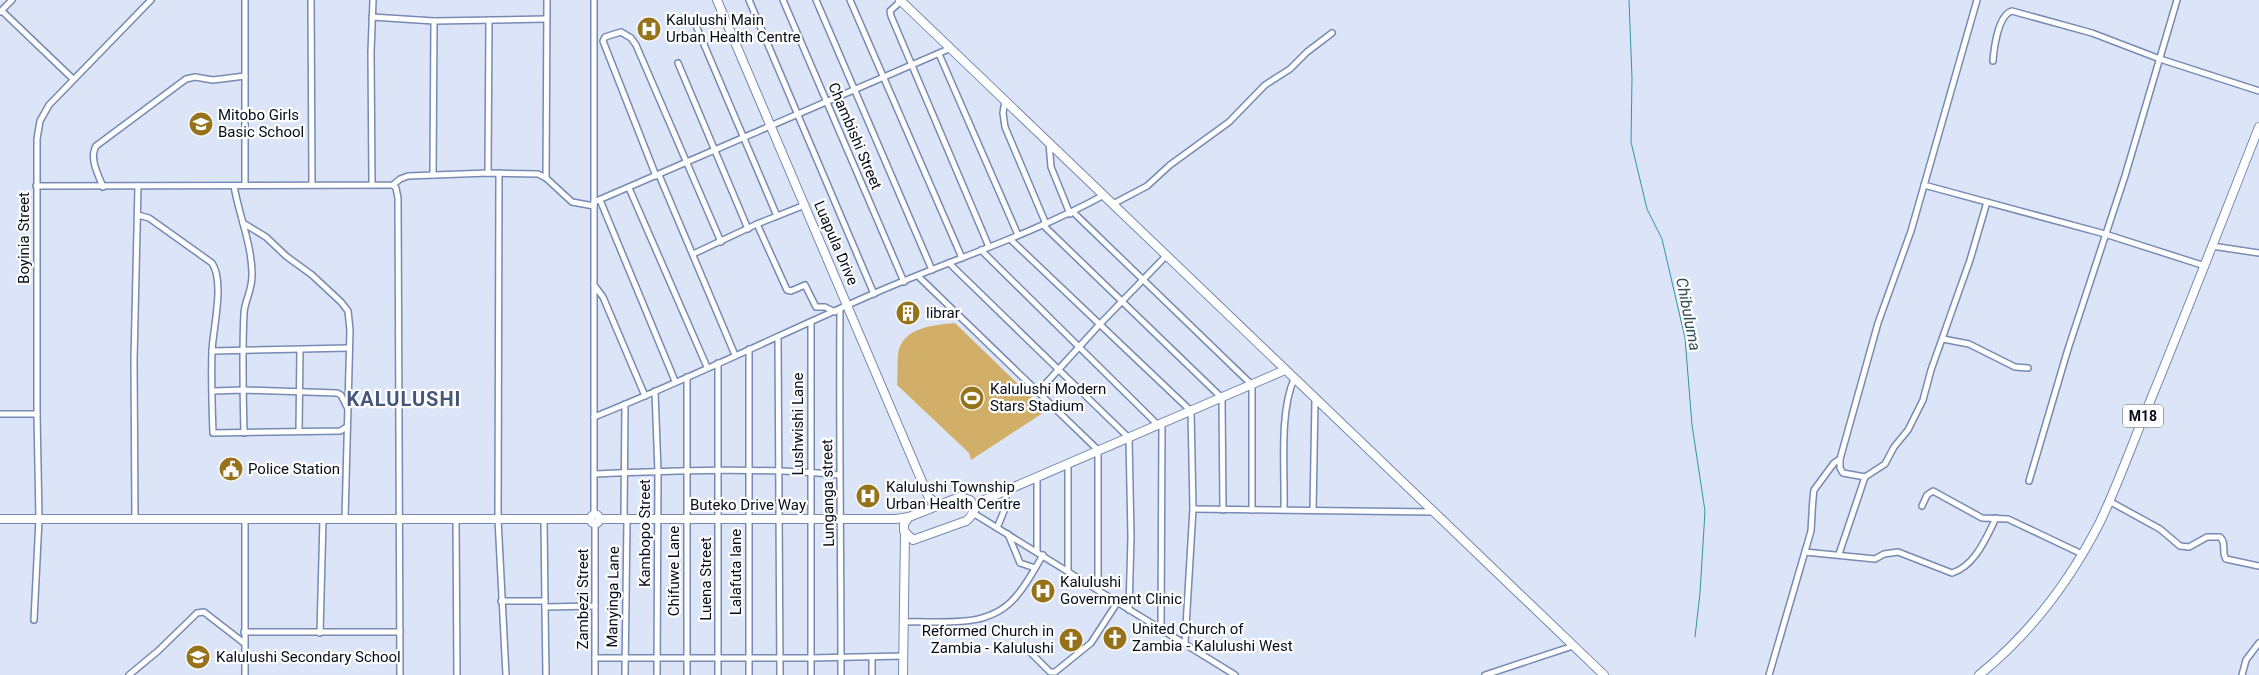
<svg xmlns="http://www.w3.org/2000/svg" width="2259" height="675" font-family="Roboto,sans-serif">
  <style>
    .green { fill: #d2af68 }
    .lines { fill: none; stroke-linecap: round; stroke-linejoin: round }
    .stream { stroke: #2e97a1; stroke-width: 1 }
    .street-casing { stroke: #768ab3; stroke-width: 8 }
    .secondary-casing { stroke: #768ab3; stroke-width: 10 }
    .primary-casing { stroke: #768ab3; stroke-width: 10 }
    .street { stroke: #fff; stroke-width: 5 }
    .secondary { stroke: #fff; stroke-width: 8 }
    .primary { stroke: #fff; stroke-width: 8 }
    .labels { text-anchor: middle; stroke-width: 4.5; stroke-linejoin: round; paint-order: stroke }
    .shield { fill: #fff; stroke: #51555f; stroke-width: 1 }
    .shield-label { font-size: 14px; font-weight: bold; fill: #060c1a }
    .poi-label { font-size: 15px; fill: #060c1a; stroke: #fff; text-anchor: start }
    .street-label { font-size: 15px; fill: #060c1a; stroke: #fff }
    .water-label { font-size: 16px; font-style: italic; fill: #304f52; stroke: #fff }
    .district-label { font-size: 20px; font-weight: bold; letter-spacing: 1px; fill: #45577c; stroke: #fff }
  </style>
  <rect width="100%" height="100%" fill="#dce5f7"/>
  <path class="green" d="M955,323L1046,411L971,460L969,453L897,385C898,375 897,364 898,354C902,327 934,325 955,323Z"/>
  <g class="lines">
    <polyline class="stream" points="1629,0 1632,78 1631,142 1647,209 1662,239 1685,338 1692,425 1705,511 1700,593 1695,637"/>
    <defs>
      <g id="street">
        <polyline points="245,0 245,185"/>
        <polyline points="311,0 312,185"/>
        <polyline points="749,0 874,294"/>
        <polyline points="783,0 904,282"/>
        <polyline points="816,0 932,270"/>
        <polyline points="850,0 962,258"/>
        <polyline points="901,1 890,11 891,16 989,247"/>
        <polyline points="2,11 73,79"/>
        <polyline points="0,12 12,0"/>
        <polyline points="372,17 434,21 546,19"/>
        <polyline points="697,28 777,216"/>
        <polyline points="939,54 1018,235"/>
        <path d="M1993,61C1994,48 1998,15 2012,11L2092,33L2160,59L2259,91"/>
        <polyline points="678,63 748,229"/>
        <polyline points="1005,101 1003,113 1005,127 1046,224"/>
        <polyline points="1049,143 1051,167 1070,214"/>
        <polyline points="488,173 489,20"/>
        <polyline points="499,173 498,519 506,675"/>
        <polyline points="433,175 434,21"/>
        <polyline points="659,175 735,355"/>
        <polyline points="656,176 603,41 605,37 621,32 631,38 636,45 721,242"/>
        <polyline points="546,178 547,0"/>
        <polyline points="372,185 371,52 373,0"/>
        <polyline points="393,185 396,188 398,198 400,675"/>
        <polyline points="1924,185 2105,234 2205,266"/>
        <polyline points="36,186 393,185 400,179 408,176 488,173 538,174 546,178 572,202 594,206"/>
        <path d="M234,186C239,215 251,242 252,272C253,290 245,299 244,313C242,353 243,393 244,433"/>
        <path d="M103,187C98,174 89,158 96,146L186,79L195,77L213,80L245,76"/>
        <polyline points="629,188 707,367"/>
        <polyline points="600,200 675,381"/>
        <polyline points="594,202 951,48"/>
        <polyline points="1113,204 1147,186 1170,165 1229,122 1265,85 1290,69 1307,52 1332,33"/>
        <polyline points="1073,212 1252,385 1252,510"/>
        <path d="M138,215L149,218L212,263C225,282 213,328 212,351C211,378 212,406 213,433L340,431L347,427"/>
        <polyline points="243,223 266,237 286,256 312,275 341,302 348,311 350,330 345,519"/>
        <polyline points="757,224 787,290 791,291 805,285 816,307 825,307 835,312"/>
        <polyline points="1043,225 1222,398 1223,510"/>
        <polyline points="1010,239 1191,411 1193,509 1185,643"/>
        <polyline points="2212,246 2259,253"/>
        <polyline points="981,250 1158,425"/>
        <polyline points="693,254 757,224 805,205"/>
        <polyline points="949,263 1129,438 1131,537 1129,610"/>
        <polyline points="918,276 1098,450 1098,590"/>
        <polyline points="594,285 603,297 645,396"/>
        <path d="M840,310C839,432 841,553 841,675"/>
        <polyline points="811,323 811,675"/>
        <polyline points="778,338 780,675"/>
        <polyline points="1943,339 1969,344 2015,367 2028,368"/>
        <polyline points="749,349 749,675"/>
        <polyline points="212,351 349,348"/>
        <polyline points="718,363 718,675"/>
        <polyline points="687,377 687,675"/>
        <polyline points="213,391 243,390 337,393 341,395 347,407"/>
        <polyline points="655,391 658,472 657,675"/>
        <polyline points="1038,392 1100,324 1166,256"/>
        <polyline points="0,414 37,414"/>
        <path d="M594,417C689,379 781,334 875,293C951,260 1031,235 1104,195"/>
        <polyline points="299,431 300,350"/>
        <polyline points="1068,464 1068,571"/>
        <path d="M594,474C675,471 758,467 839,475"/>
        <polyline points="1037,477 1037,551"/>
        <polyline points="1865,477 1843,473 1840,468 1840,459 1878,323 1911,231 1977,0"/>
        <polyline points="2029,481 2068,349 2125,176 2177,0"/>
        <path d="M2109,501L2160,529L2180,546L2189,547L2207,537H2220C2227,543 2221,552 2226,559L2259,566"/>
        <polyline points="1922,506 1927,495 1933,491 1982,518 2008,519 2082,554"/>
        <polyline points="1193,509 1434,512"/>
        <path d="M1284,509C1285,470 1279,413 1294,379"/>
        <polyline points="1313,510 1315,400"/>
        <polyline points="973,513 1235,675"/>
        <polyline points="594,514 594,0"/>
        <polyline points="135,519 134,360 138,186"/>
        <polyline points="245,519 245,675"/>
        <polyline points="456,519 457,675"/>
        <polyline points="544,519 545,607 595,606"/>
        <polyline points="624,519 625,404"/>
        <polyline points="595,523 595,675"/>
        <polyline points="997,528 1004,511 1007,490"/>
        <polyline points="1008,534 1020,563 1035,568"/>
        <path d="M1805,552L1875,559L1884,554L1898,552L1952,573C1975,566 1986,538 1996,518"/>
        <polyline points="1839,554 1865,477 1885,464 1894,447 1908,430 1923,400 1931,370 1970,260 1987,202"/>
        <polyline points="501,601 545,601"/>
        <polyline points="545,607 546,675"/>
        <polyline points="34,620 39,519 37,414 37,139 40,121 49,105 151,0"/>
        <path d="M903,622C943,620 990,631 1018,594C1028,582 1035,568 1043,555"/>
        <polyline points="1161,629 1162,423"/>
        <polyline points="244,632 400,632"/>
        <polyline points="320,633 323,519"/>
        <polyline points="1026,648 1050,672 1055,672 1091,643 1117,603"/>
        <polyline points="872,657 872,675"/>
        <polyline points="595,658 810,658 903,656"/>
        <polyline points="129,675 158,651 197,613 204,612 244,643"/>
        <polyline points="625,675 627,519"/>
        <polyline points="1485,675 1573,646"/>
        <path d="M1769,675L1811,531C1812,518 1812,504 1814,490L1834,463L1840,459"/>
        <polyline points="2242,675 2246,660 2259,643"/>
      </g>
      <g id="secondary">
        <polyline points="717,0 929,498 940,505"/>
        <polyline points="900,0 1604,675"/>
        <polyline points="974,510 984,500 1285,370"/>
        <circle cx="595" cy="519" r="4.5"/>
        <polyline points="0,519 590,519"/>
        <path d="M600,519H896L909,517L960,497L970,500C976,508 974,515 966,521L913,540L904,531V524L909,517"/>
        <polyline points="903,675 905,532"/>
      </g>
      <path id="primary" d="M1979,675C2031,633 2070,581 2100,522C2119,482 2134,439 2151,399C2188,309 2223,218 2259,127"/>
    </defs>
    <use href="#street" class="street-casing"/>
    <use href="#secondary" class="secondary-casing"/>
    <use href="#primary" class="primary-casing"/>
    <use href="#street" class="street"/>
    <use href="#secondary" class="secondary"/>
    <use href="#primary" class="primary"/>
  </g>
  <defs>
    <symbol id="hospital-disc" viewBox="-11 -11 22 22"><circle r="9.5" fill="#96721b" stroke="#fff"/><path d="M-5-5h3v3.5h4V-5h3V5h-3V1.5h-4V5h-3Z" fill="#fff"/></symbol>
    <symbol id="school-disc" viewBox="-11 -11 22 22"><circle r="9.5" fill="#96721b" stroke="#fff"/><path d="M0-5L7-2L0 1L-7-2ZM-4 1L0 2.5L4 1V4Q0 6-4 4Z" fill="#fff"/></symbol>
    <symbol id="building-disc" viewBox="-11 -11 22 22"><circle r="9.5" fill="#96721b" stroke="#fff"/><path d="M-4-6H4V6H1V3H-1V6H-4ZM-2.5-4.3h1.7v1.8h-1.7ZM.8-4.3h1.7v1.8H.8ZM-2.5-1h1.7V.8h-1.7ZM.8-1h1.7V.8H.8Z" fill="#fff"/></symbol>
    <symbol id="stadium-disc" viewBox="-11 -11 22 22"><circle r="9.5" fill="#96721b" stroke="#fff"/><path d="M0-5a6.5 5 0 1 0 0 10a6.5 5 0 1 0 0-10ZM-3.5-1.8h7v3.6h-7Z" fill="#fff"/></symbol>
    <symbol id="civic-disc" viewBox="-11 -11 22 22"><circle r="9.5" fill="#96721b" stroke="#fff"/><path d="M-.6-6.5H3V-4.5H.6V-3L4-1V1h2V6H-6V1h2V-1L-.6-3ZM-1.2 2.5V6h2.4V2.5Z" fill="#fff"/></symbol>
    <symbol id="church-disc" viewBox="-11 -11 22 22"><circle r="9.5" fill="#96721b" stroke="#fff"/><path d="M-1.2-6h2.4v3.5h3.3v2.4h-3.3V6h-2.4V-.1h-3.3v-2.4h3.3Z" fill="#fff"/></symbol>
  </defs>
  <g fill-rule="evenodd">
    <use href="#hospital-disc" x="635" y="15" width="28" height="28"/>
    <use href="#school-disc" x="187" y="110" width="28" height="28"/>
    <use href="#building-disc" x="894" y="299" width="28" height="28"/>
    <use href="#stadium-disc" x="958" y="384" width="28" height="28"/>
    <use href="#civic-disc" x="217" y="455" width="28" height="28"/>
    <use href="#hospital-disc" x="854" y="482" width="28" height="28"/>
    <use href="#hospital-disc" x="1029" y="577" width="28" height="28"/>
    <use href="#church-disc" x="1101" y="624" width="28" height="28"/>
    <use href="#church-disc" x="1057" y="626" width="28" height="28"/>
    <use href="#school-disc" x="184" y="643" width="28" height="28"/>
  </g>
  <g class="labels">
    <rect class="shield" x="2123" y="404.5" width="40" height="23" rx="4"/>
    <g class="shield-label">
      <text x="2143" y="421">M18</text>
    </g>
    <g class="poi-label">
      <text x="666" y="25">Kalulushi Main<tspan x="666" dy="17">Urban Health Centre</tspan></text>
      <text x="218" y="120">Mitobo Girls<tspan x="218" dy="17">Basic School</tspan></text>
      <text x="926" y="318">librar</text>
      <text x="990" y="394">Kalulushi Modern<tspan x="990" dy="17">Stars Stadium</tspan></text>
      <text x="248" y="474">Police Station</text>
      <text x="886" y="492">Kalulushi Township<tspan x="886" dy="17">Urban Health Centre</tspan></text>
      <text x="1060" y="587">Kalulushi<tspan x="1060" dy="17">Government Clinic</tspan></text>
      <text x="1132" y="634">United Church of<tspan x="1132" dy="17">Zambia - Kalulushi West</tspan></text>
      <text x="1054" y="636" text-anchor="end">Reformed Church in<tspan x="1054" dy="17">Zambia - Kalulushi</tspan></text>
      <text x="216" y="662">Kalulushi Secondary School</text>
    </g>
    <g class="street-label">
      <text transform="translate(855 136) rotate(67)" y="5">Chambishi Street</text>
      <text transform="translate(24 238) rotate(-90)" y="5">Boyinia Street</text>
      <text transform="translate(836 243) rotate(67)" y="5">Luapula Drive</text>
      <text transform="translate(798 424) rotate(-90)" y="5">Lushwishi Lane</text>
      <text transform="translate(828 493) rotate(-91)" y="5">Lunganga street</text>
      <text x="748" y="510">Buteko Drive Way</text>
      <text transform="translate(645 533) rotate(-90)" y="5">Kambopo Street</text>
      <text transform="translate(674 571) rotate(-90)" y="5">Chifuwe Lane</text>
      <text transform="translate(736 572) rotate(-90)" y="5">Lalafuta lane</text>
      <text transform="translate(706 579) rotate(-90)" y="5">Luena Street</text>
      <text transform="translate(613 597) rotate(-89)" y="5">Manyinga Lane</text>
      <text transform="translate(583 599) rotate(-90)" y="5">Zambezi Street</text>
    </g>
    <g class="water-label">
      <text transform="translate(1689 314) rotate(79)" y="6">Chibuluma</text>
    </g>
    <g class="district-label">
      <text x="404" y="406">KALULUSHI</text>
    </g>
  </g>
</svg>
